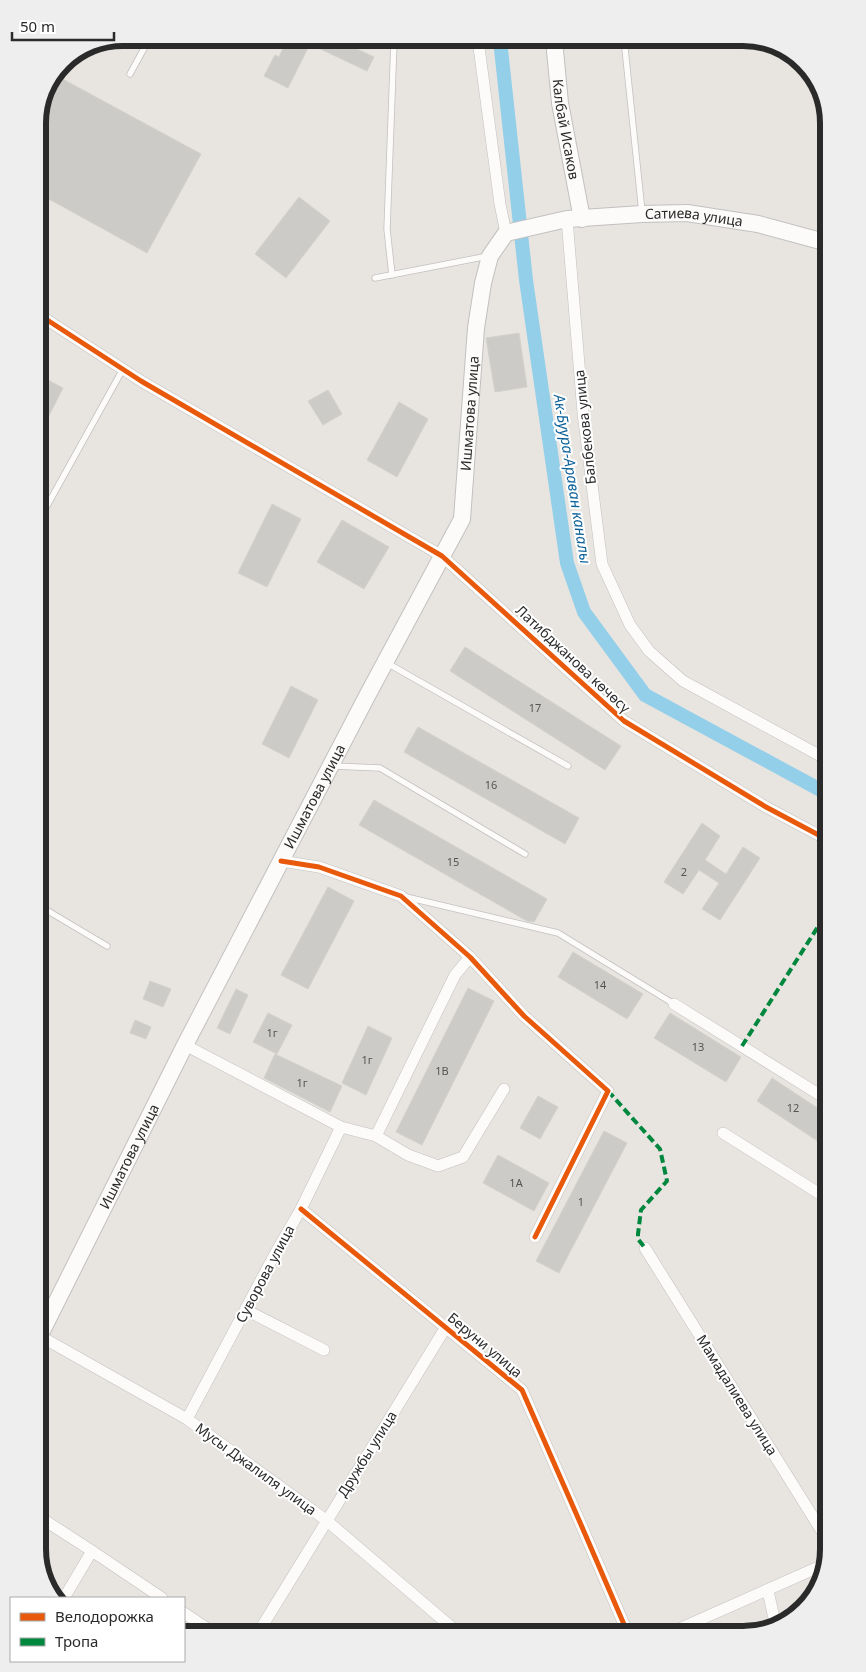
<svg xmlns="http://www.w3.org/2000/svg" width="866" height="1672" font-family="'Noto Sans',sans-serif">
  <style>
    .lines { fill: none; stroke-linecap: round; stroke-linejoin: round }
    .canal { stroke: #94cfe9; stroke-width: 14 }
    .building { fill: #cdcbc7; stroke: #d3d1cc }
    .lane-casing { stroke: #c2c1c1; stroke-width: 7 }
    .street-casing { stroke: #c2c1c1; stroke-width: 12 }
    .secondary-casing { stroke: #c2c1c1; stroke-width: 18 }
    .lane { stroke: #fcfbfa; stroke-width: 5.5 }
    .street { stroke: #fcfbfa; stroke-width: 11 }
    .secondary { stroke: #fcfbfa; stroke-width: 16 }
    .quiet { stroke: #00873e; stroke-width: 4; stroke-dasharray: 8 4; stroke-linecap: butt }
    .cycleway-casing { stroke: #fff; stroke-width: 8 }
    .cycleway { stroke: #e8590c; stroke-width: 5 }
    .labels { text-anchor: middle; stroke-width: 4; stroke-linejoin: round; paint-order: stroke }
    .number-label { font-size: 11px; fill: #545453 }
    .street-label { font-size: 14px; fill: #2a2a2a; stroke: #fff }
    .water-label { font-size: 15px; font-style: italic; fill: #0e629a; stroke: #fff }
    .rim { fill: none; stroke: #2a2a2a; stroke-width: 6 }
  </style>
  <rect width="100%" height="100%" fill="#e8e5e0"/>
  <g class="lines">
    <polyline class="canal" points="500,40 526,280 567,563 584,612 645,695 828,794"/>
  </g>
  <g class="building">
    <polygon points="286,42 342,42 374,57 367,71 310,44 288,88 264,76 275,55 279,57"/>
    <polygon points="57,76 201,154 147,253 38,193 38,118"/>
    <polygon points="299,197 330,221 286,278 255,254"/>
    <polygon points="519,333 527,387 495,392 486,338"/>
    <polygon points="38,375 63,388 38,437"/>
    <polygon points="328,390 342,414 323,425 308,401"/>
    <polygon points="399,402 428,419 397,477 367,460"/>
    <polygon points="272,504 301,519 267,587 238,573"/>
    <polygon points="342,520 389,547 364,589 317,562"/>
    <polygon points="465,647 621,746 605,770 450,671"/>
    <polygon points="291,686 318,700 289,758 262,744"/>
    <polygon points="418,727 579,818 565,844 404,752"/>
    <polygon points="374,800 547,899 534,922 527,921 359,825"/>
    <polygon points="702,823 720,836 705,860 726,874 743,847 760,858 720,920 702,909 719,883 699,870 683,894 664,882"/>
    <polygon points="328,887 354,901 308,989 281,975"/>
    <polygon points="573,952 643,994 627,1019 558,977"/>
    <polygon points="150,981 171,989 163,1007 143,999"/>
    <polygon points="468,988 494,1001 422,1145 396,1132"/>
    <polygon points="236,989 248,995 230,1034 217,1028"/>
    <polygon points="268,1013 292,1025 277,1054 253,1042"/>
    <polygon points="670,1013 741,1057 726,1082 654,1038"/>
    <polygon points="135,1020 151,1027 146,1039 130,1033"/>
    <polygon points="368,1026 392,1038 366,1095 342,1083"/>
    <polygon points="275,1054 342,1086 330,1112 264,1078"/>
    <polygon points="772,1078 828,1115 828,1127 819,1142 757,1101"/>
    <polygon points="538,1096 558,1107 540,1139 520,1128"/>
    <polygon points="604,1131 627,1143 559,1273 536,1261"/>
    <polygon points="498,1155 549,1183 534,1211 483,1183"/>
  </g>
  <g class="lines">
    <defs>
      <g id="lane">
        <polyline points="624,39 642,212"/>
        <polyline points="130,74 147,43"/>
        <polyline points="392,275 387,229 394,41"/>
        <polyline points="375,278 488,256"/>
        <polyline points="38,522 123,369"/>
        <polyline points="387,663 568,766"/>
        <polyline points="333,766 380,768 525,854"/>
        <polyline points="406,897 558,933 674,1004"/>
        <polyline points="38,905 107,946"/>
      </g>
      <g id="street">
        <polyline points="478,40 500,204 506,233"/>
        <polyline points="567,219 583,413 602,564 630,625 649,651 683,681 828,760"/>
        <polyline points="38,314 141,381 442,556 624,721 766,807 828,840"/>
        <polyline points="281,861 319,867 401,896 470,957 524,1016 608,1091 535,1237"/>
        <polyline points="674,1004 828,1100"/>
        <polyline points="185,1045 341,1127 376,1136 408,1155 438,1166 463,1157 504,1089"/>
        <polyline points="723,1133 828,1199"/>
        <polyline points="376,1136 455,975 470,957"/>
        <polyline points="301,1209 522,1390 582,1527 626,1629"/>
        <polyline points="645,1248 828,1541"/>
        <polyline points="246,1310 324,1350"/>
        <polyline points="38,1335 187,1419 326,1520 456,1631"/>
        <polyline points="187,1419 276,1252 301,1209 341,1127"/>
        <polyline points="38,1516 92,1551 162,1598"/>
        <polyline points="768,1591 776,1627"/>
        <polyline points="64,1598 92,1551"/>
        <polyline points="184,1613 214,1633"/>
        <polyline points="679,1629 823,1565"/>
        <polyline points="258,1633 446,1327"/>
      </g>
      <g id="secondary">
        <path id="s1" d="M554,40L560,103L582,219"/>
        <path id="s2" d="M38,1339L185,1045L367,696L462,519L476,328L483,283L490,256L506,233L567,219L642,214L687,213L758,224L828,243"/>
      </g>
    </defs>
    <use href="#lane" class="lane-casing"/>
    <use href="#street" class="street-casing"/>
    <use href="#secondary" class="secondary-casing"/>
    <use href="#lane" class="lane"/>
    <use href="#street" class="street"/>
    <use href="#secondary" class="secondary"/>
    <g class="quiet">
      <polyline points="742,1046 828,911"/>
      <polyline points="608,1091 660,1149 667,1181 641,1210 638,1234 638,1239 645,1248"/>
    </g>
    <defs>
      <g id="cycleway">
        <polyline points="38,314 141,381 442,556 624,721 766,807 828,840"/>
        <polyline points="281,861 319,867 401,896 470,957 524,1016 608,1091 535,1237"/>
        <polyline points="301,1209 522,1390 582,1527 626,1629"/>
      </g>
    </defs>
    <use href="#cycleway" class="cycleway-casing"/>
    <use href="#cycleway" class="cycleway"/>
  </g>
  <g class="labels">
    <g class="number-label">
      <text x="535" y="712">17</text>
      <text x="491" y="789">16</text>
      <text x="453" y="866">15</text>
      <text x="684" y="876">2</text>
      <text x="600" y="989">14</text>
      <text x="272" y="1037">1г</text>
      <text x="698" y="1051">13</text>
      <text x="367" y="1064">1г</text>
      <text x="442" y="1075">1В</text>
      <text x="302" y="1087">1г</text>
      <text x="793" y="1112">12</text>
      <text x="516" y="1187">1А</text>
      <text x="581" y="1206">1</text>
    </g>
    <g class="street-label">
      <text dy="5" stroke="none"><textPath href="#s1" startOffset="90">Калбай Исаков</textPath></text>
      <text dy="5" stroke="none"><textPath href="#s2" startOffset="1406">Сатиева улица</textPath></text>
      <text dy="5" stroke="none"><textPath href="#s2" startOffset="1029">Ишматова улица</textPath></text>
      <text transform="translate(585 427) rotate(-96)" y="5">Балбекова улица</text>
      <text transform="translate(573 659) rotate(43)" y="5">Латибджанова көчөсү</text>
      <text dy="5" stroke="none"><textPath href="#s2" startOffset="609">Ишматова улица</textPath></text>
      <text dy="5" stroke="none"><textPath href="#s2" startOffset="204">Ишматова улица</textPath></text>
      <text transform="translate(265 1274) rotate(-62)" y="5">Суворова улица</text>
      <text transform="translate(485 1345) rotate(40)" y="5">Беруни улица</text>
      <text transform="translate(737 1395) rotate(58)" y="5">Мамадалиева улица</text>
      <text transform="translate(367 1454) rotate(-58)" y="5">Дружбы улица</text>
      <text transform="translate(256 1469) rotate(36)" y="5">Мусы Джалиля улица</text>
    </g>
    <g class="water-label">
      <text transform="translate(572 479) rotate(81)" y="5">Ак-Буура-Араван каналы</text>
    </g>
  </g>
  <path d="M0 0H866V1672H0ZM123 46H743A77 77 0 0 1 820 123V1549A77 77 0 0 1 743 1626H123A77 77 0 0 1 46 1549V123A77 77 0 0 1 123 46Z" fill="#eee" fill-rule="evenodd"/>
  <path class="rim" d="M123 46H743A77 77 0 0 1 820 123V1549A77 77 0 0 1 743 1626H123A77 77 0 0 1 46 1549V123A77 77 0 0 1 123 46Z"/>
  <rect x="10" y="1597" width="175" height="65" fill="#ffffff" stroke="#aaaaaa"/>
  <rect x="20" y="1613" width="25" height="8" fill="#e8590c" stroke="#aaaaaa"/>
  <text x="55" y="1622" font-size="15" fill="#2a2a2a">Велодорожка</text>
  <rect x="20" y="1638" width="25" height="8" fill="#00873e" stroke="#aaaaaa"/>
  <text x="55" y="1647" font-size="15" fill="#2a2a2a">Тропа</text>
  <path d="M12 32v8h102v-8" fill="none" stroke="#2a2a2a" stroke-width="2.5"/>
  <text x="20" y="32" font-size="15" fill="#2a2a2a" stroke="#ffffff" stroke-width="4" paint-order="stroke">50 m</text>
</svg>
